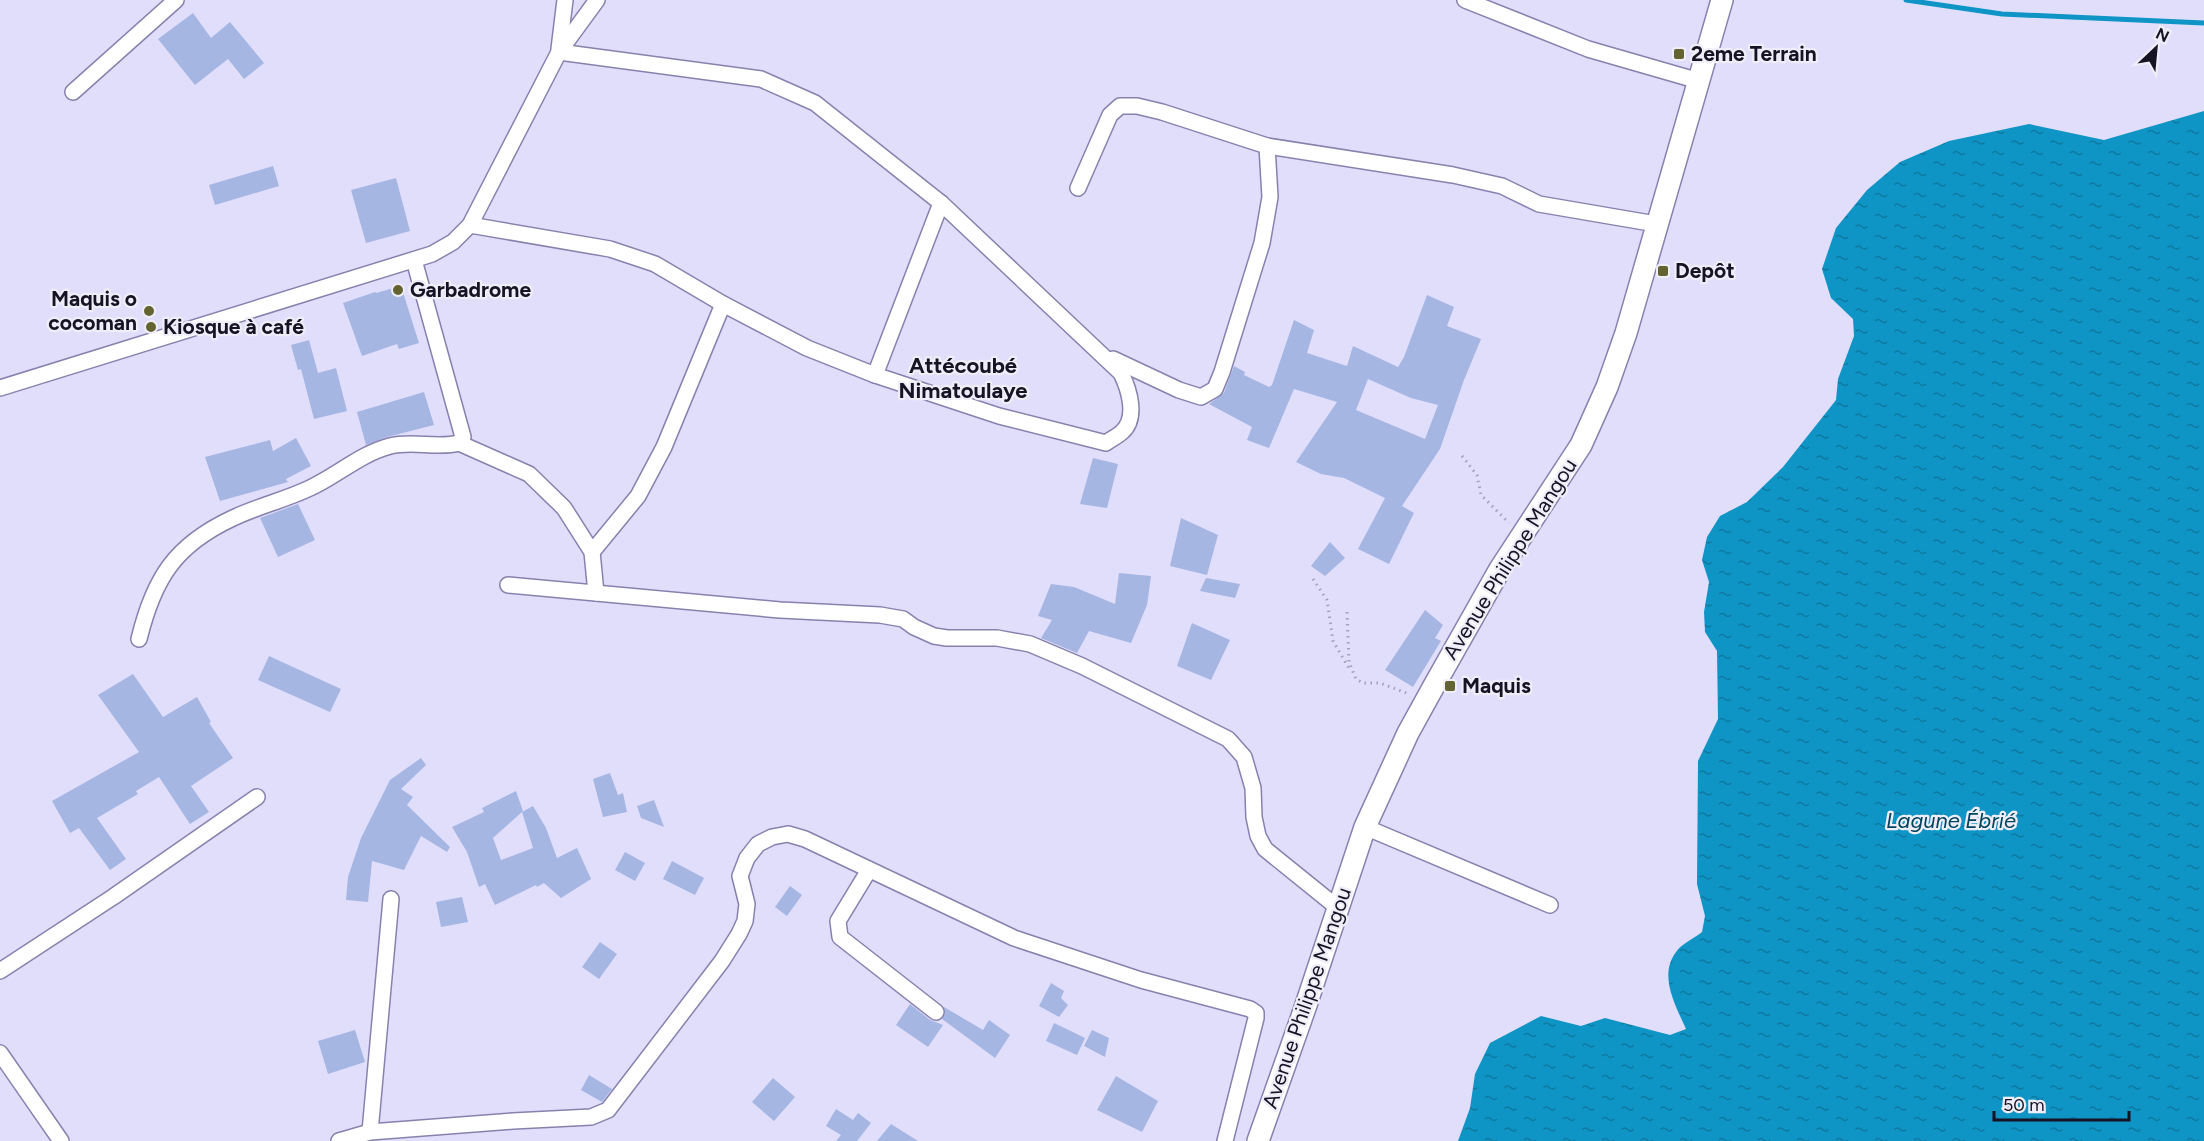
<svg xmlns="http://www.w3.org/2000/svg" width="2204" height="1141" font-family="Figtree,sans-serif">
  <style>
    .water { fill: url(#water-ripples) }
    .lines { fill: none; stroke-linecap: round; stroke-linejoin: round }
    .stream { stroke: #0f95c5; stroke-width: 5 }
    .building { fill: #a6b6e3; fill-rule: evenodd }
    .street-casing { stroke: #8781ae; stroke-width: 18 }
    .secondary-casing { stroke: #8781ae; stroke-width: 24 }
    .path { stroke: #a3a0ba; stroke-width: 3; stroke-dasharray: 1.5 4.5; stroke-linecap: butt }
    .street { stroke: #fff; stroke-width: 15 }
    .secondary { stroke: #fff; stroke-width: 21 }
    .poi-dot { fill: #626331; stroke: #efeef8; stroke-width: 2 }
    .labels { text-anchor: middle; stroke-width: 4.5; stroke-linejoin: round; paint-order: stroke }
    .poi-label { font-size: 21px; font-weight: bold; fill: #161324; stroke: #efeef8; text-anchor: start }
    .street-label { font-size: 21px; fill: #161324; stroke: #efeef8 }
    .neighbourhood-label { font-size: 22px; font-weight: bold; fill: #161324; stroke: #efeef8 }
    .water-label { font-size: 22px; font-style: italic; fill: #00445d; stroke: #efeef8 }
  </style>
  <defs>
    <pattern id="water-ripples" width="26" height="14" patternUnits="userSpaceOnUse" patternTransform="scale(1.5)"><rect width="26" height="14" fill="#0f95c5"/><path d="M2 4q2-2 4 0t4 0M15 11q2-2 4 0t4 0" fill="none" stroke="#0d78a0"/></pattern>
  </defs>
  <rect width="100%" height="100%" fill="#e1defc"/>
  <path class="water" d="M2204,111V1141H1458L1470,1108L1475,1074L1490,1043L1541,1016L1581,1026L1605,1018L1670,1035L1686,1029C1676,1006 1658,976 1676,952C1681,944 1695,938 1702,932L1705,916L1697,884L1698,761L1718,719L1717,651L1705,632L1704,612L1709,582L1702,560L1707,537L1720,516L1747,502L1783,467L1836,400L1838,379L1854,336L1853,319L1831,298L1822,269L1836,228L1867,190L1900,162L1949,141L2029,124L2104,140Z"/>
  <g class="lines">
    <polyline class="stream" points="1906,0 2002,14 2204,23"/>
  </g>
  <g class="building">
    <polygon points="193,13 211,38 230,22 264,63 244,79 228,59 195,85 158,39"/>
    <polygon points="273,166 279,186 215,205 209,185"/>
    <polygon points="396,178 410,231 366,243 351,190"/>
    <polygon points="401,286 419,343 399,349 397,344 362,356 343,303 375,292 376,293"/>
    <path d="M1427,295L1454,307L1447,326L1481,339L1464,380L1440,449L1402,506L1414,513L1389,564L1358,549L1385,498L1344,478L1321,474L1296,462L1337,402L1294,389L1269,448L1247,440L1252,427L1209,404L1224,393L1234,366L1245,372L1244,375L1269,387L1272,385L1294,320L1314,330L1307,353L1347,366L1353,346L1398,367L1404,357ZM1368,379L1411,398L1438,405L1425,439L1356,410Z"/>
    <polygon points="309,340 318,373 336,368 347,411 314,419 301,369 298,370 291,345"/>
    <polygon points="424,392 434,425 387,437 366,445 357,412"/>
    <polygon points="296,438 311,466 286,479 288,482 220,501 205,457 270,440 273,451"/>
    <polygon points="1093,458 1118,464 1107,508 1080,504"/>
    <polygon points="298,504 315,540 278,557 260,518"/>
    <polygon points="1181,518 1218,535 1207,575 1170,566"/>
    <polygon points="1330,542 1345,558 1325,576 1311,566"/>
    <polygon points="1119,573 1151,576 1147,605 1131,643 1089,631 1077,653 1041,638 1052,620 1038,616 1051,584 1074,587 1115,604"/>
    <polygon points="1206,578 1240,584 1235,598 1200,591"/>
    <polygon points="1425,610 1443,625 1435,638 1441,641 1413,687 1385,670"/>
    <polygon points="1192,623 1230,640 1211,680 1177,666"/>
    <polygon points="269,656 341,689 330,712 258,680"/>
    <polygon points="133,674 163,717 197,697 211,722 209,723 233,758 191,786 209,812 190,824 159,777 136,791 138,794 97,818 126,859 110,870 79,828 70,833 52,801 139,752 98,695"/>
    <polygon points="421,758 426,765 401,789 413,797 407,805 450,847 447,852 421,836 404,870 372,861 368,902 346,900 348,877 361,838 390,780"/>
    <polygon points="610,773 618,795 623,793 627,812 603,817 593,779"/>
    <polygon points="516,791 523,811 493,838 501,860 533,848 522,812 533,806 546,828 557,858 577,848 591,879 561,898 544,883 537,887 536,885 495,905 485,884 479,887 467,852 452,827 484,812 482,808"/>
    <polygon points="654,800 664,827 641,818 637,806"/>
    <polygon points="625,852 645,863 635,881 615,870"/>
    <polygon points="672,861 704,878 695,895 663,879"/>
    <polygon points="790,886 802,895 787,916 775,907"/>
    <polygon points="462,897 468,922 441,927 436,902"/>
    <polygon points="600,942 617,954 599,979 582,967"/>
    <polygon points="1051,983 1064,991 1061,998 1068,1005 1059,1017 1039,1006"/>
    <polygon points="910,1004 930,1020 943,1025 928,1047 896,1025"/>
    <polygon points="944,1007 983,1030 989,1020 1010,1035 995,1058 942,1019 945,1014"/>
    <polygon points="1054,1023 1085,1038 1077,1055 1046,1041"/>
    <polygon points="355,1030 365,1062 328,1074 318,1041"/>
    <polygon points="1092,1030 1109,1038 1105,1057 1084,1046"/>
    <polygon points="589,1075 612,1089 602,1102 581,1090"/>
    <polygon points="1116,1076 1158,1101 1142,1132 1097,1110"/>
    <polygon points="773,1078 795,1097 774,1121 752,1102"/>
    <polygon points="836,1109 853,1120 858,1113 871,1123 857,1141 836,1141 841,1135 826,1126"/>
    <polygon points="891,1124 918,1141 877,1141"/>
  </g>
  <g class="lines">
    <defs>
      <g id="street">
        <polyline points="1465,0 1588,49 1699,81"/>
        <polyline points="559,49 565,0"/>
        <polyline points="73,92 176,0"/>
        <polyline points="1078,188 1110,115 1120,106 1137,106 1162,112 1267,146 1453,175 1502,186 1539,204 1656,224"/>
        <path d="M470,225L610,249L655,264L723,304L807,348L875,375L999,416L1106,443C1111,439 1118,436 1122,432C1138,418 1129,389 1121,373L941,203L815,103L761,79L559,52"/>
        <polyline points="414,260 463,437 459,443"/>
        <polyline points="1113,359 1179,390 1201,397 1215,389 1222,372 1262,243 1270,197 1267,146"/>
        <polyline points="875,375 941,203"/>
        <polyline points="0,388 432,254 453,242 470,225 559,52 597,0"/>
        <polyline points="592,552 638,496 664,447 723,304"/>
        <polyline points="508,585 780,610 880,615 903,619 914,627 934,636 947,638 997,638 1030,644 1082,666 1228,739 1244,757 1253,788 1254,817 1258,836 1265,849 1338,908"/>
        <path d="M139,639C154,578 175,545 233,518C258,506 285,500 310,488C338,475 360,454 390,446C413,440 437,449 459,443L529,474L564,508L592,552L596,593"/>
        <polyline points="1365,827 1550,905"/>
        <polyline points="869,870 838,921 840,937 936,1012"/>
        <polyline points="0,971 113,897 257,797"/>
        <polyline points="0,1053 61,1141"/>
        <polyline points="370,1132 391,899"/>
        <polyline points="339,1141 370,1132 513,1121 591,1117 608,1110 722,961 739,934 745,921 747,904 740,876 747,858 758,844 772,837 788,834 805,839 1014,938 1141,980 1250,1009 1256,1013 1256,1018 1225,1141"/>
      </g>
      <polyline id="secondary" points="1258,1141 1305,1008 1365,827 1408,733 1435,684 1500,569 1581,445 1607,387 1626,333 1722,0"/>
    </defs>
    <use href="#street" class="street-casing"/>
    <use href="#secondary" class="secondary-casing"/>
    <g class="path">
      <polyline points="1462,456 1477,475 1481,495 1509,523"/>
      <polyline points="1313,579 1327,600 1333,641 1350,670"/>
      <polyline points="1347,612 1349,662 1356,679 1363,683 1380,683 1409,694"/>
    </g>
    <use href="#street" class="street"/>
    <use href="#secondary" class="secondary"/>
  </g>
  <g class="poi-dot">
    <rect x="1673" y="48" width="12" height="12" rx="3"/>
    <rect x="1657" y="265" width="12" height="12" rx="3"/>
    <circle cx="398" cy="290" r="6"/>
    <circle cx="149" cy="311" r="6"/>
    <circle cx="151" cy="327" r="6"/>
    <rect x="1444" y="680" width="12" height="12" rx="3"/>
  </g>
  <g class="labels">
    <g class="poi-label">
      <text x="1691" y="61">2eme Terrain</text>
      <text x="1675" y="278">Depôt</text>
      <text x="410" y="297">Garbadrome</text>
      <text x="137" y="306" text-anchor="end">Maquis o<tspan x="137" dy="24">cocoman</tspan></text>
      <text x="163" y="334">Kiosque à café</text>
      <text x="1462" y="693">Maquis</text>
    </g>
    <g class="street-label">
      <text transform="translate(1510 559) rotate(-58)" y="7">Avenue Philippe Mangou</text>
      <text transform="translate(1307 998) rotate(-71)" y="7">Avenue Philippe Mangou</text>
    </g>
    <g class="neighbourhood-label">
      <text x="963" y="373">Attécoubé<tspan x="963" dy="25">Nimatoulaye</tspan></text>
    </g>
    <g class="water-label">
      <text x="1951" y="828">Lagune Ébrié</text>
    </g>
  </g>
  <g transform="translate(2156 48) rotate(26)" stroke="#efeef8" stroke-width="4.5" paint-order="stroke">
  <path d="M0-4.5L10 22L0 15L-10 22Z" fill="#161324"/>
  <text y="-9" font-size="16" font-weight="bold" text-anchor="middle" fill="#161324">N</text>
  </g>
  <path d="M1994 1111v9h135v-9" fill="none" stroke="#161324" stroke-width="3"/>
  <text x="2003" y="1111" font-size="18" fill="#161324" stroke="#efeef8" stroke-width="4.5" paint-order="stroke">50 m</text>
</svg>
